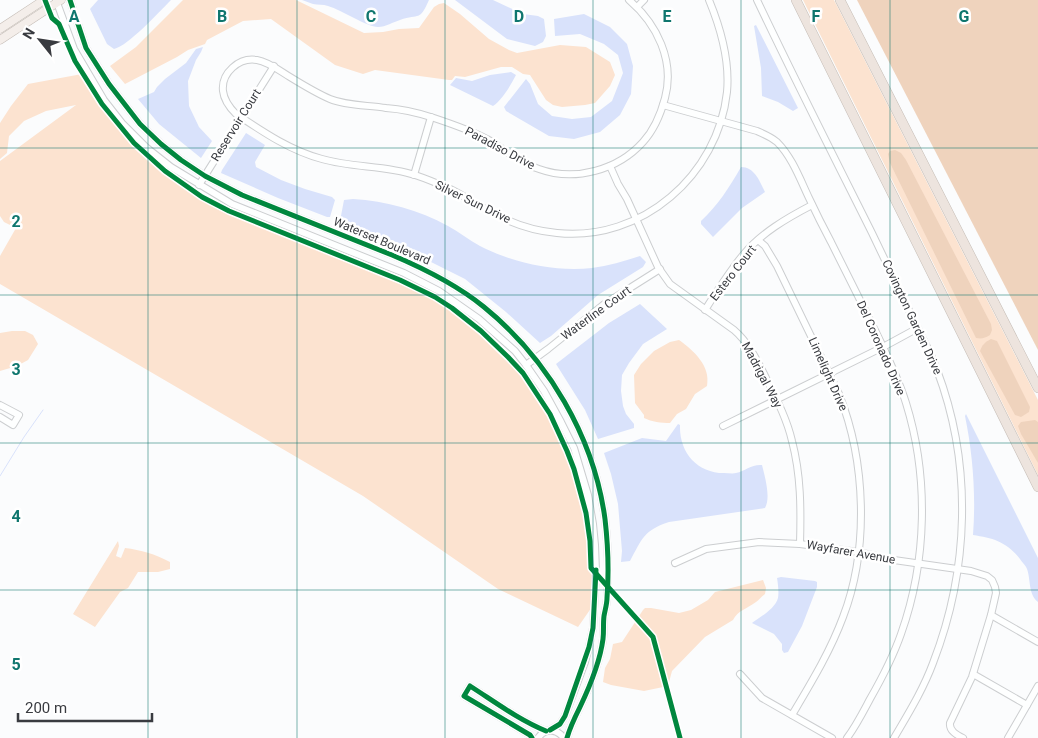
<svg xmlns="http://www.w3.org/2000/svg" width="1038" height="738" font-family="Roboto,sans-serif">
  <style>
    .green { fill: #fce3d0 }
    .forest { fill: #efd3bd }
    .water { fill: #d9e2fb }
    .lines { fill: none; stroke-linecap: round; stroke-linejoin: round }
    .stream { stroke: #d9e2fb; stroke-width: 1 }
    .minor-casing { stroke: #ccced0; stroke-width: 8 }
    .major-casing { stroke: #c5bdb6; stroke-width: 9 }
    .highway-casing { stroke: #c5bdb6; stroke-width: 10 }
    .minor { stroke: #feffff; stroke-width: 6 }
    .major { stroke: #f4eeea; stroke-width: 8 }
    .highway { stroke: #ede4de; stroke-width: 9 }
    .cycleway-casing { stroke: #fff; stroke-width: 8 }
    .cycleway { stroke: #00873e; stroke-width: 5 }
    .grid { fill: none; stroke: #0f766e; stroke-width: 1; stroke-opacity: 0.55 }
    .labels { text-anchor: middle; stroke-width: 5; stroke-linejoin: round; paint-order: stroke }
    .street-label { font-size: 12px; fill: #393b40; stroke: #fff }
    .grid-label { font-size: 16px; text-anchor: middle; font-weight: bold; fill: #0f766e; stroke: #fff; stroke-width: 5; stroke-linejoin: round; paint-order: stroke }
  </style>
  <rect width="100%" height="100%" fill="#fbfcfd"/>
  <g class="green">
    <polygon points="183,0 296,0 364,33 383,32 399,29 419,28 434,7 439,4 444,3 460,14 489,39 509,50 517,53 560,45 586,47 610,62 615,75 610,86 595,103 585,105 562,107 553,105 546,100 530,75 523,74 512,67 501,67 465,77 455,76 452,80 449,80 375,70 363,74 335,65 271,19 243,21 207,40 205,44 188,50 177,57 125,84 110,66 136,47"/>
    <polygon points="803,0 834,0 1038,400 1038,475"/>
    <polygon points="82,74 88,81 102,104 134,143 165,171 202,197 209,205 359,266 433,298 491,340 523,373 567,434 589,502 596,560 594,604 578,627 498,589 363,496 0,284 0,256 16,228 4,222 0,216 0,161 76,105 46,111 24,121 9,136 7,153 0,159 0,123 11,106 28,84"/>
    <polygon points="12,331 25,331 33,335 38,344 28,360 17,366 0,371 0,333"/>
    <path d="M679,340C694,351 711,366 707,386L695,394L686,409L677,414L670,423C661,423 652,422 644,418V415L635,403L634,375L641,364L654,351L670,342Z"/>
    <path d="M118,541L119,546L116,556L121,558L125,548C141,550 155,554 170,562V569L158,572H138L128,588L120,592L95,627L73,614Z"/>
    <path d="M763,580L766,588L765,594C762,596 759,600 756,602C747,609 738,610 733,620L705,637L672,671L668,686L644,691L611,685L603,682L605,668L610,659L613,644L622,642L643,610L645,608H651L679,613L691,610L708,600L715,592Z"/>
  </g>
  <g class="forest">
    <polygon points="857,0 1038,0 1038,350"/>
    <path d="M895,150L901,153L906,160L991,324L992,330L990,335C985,338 982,339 976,338L890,163L888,154L890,151Z"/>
    <path d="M991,339L997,341L1030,407L1029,412L1021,417L1015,415L980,351C982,345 985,342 991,339Z"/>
    <polygon points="1035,420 1038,422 1038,463 1021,434 1018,426 1021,422"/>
  </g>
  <g class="water">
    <path d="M98,0H171C159,12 128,46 114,49L107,44L90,9Z"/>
    <path d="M302,0H429C419,22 420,13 400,20C393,22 386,27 378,27C367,27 342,10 328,6C323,4 318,5 313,4C309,3 306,1 302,0Z"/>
    <polygon points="455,0 493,0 523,14 538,16 544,19 546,36 543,42 535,46 507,39"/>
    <polygon points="584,14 610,27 627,44 633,66 631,94 620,115 600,132 574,139 549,136 506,111 504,107 526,79 530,84 538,104 552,116 572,119 591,117 612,101 623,73 618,55 604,44 580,34 555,36 554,19"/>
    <polygon points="756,25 798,108 793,111 778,102 762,96 761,68 754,26"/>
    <polygon points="203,47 201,52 196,60 188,81 189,106 199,127 212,141 201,158 159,124 138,99 154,92 157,87 165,79 186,63 196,49"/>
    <path d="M511,72L516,75C510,86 503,99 493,106L450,85L456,78L472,81L490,75Z"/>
    <polygon points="246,133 265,145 255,162 256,167 281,180 305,189 332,197 335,200 330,217 327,217 278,198 221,173 222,170"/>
    <path d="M741,167C755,167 760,182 765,192L742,208L713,237L701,224V221C718,205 729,188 741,167Z"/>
    <path d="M353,199C386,201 419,210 448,226C459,232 469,240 480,246C513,263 555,272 592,268C608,266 624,261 640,256L646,262L643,267L598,295L551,336L540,343L506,312L465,279L425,259L347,226L340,221L344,200Z"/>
    <polygon points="640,304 667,329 643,344 629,363 622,375 621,391 623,406 626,414 634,424 634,428 598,439 585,410 556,364 609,323"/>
    <path d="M966,414L1038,558V602C1028,594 1031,580 1027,569C1026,566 1022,562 1020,559C1007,542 993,538 973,535C976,495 973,455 965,416Z"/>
    <path d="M678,424L680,425C679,452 697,473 724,473C728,473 733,474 736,473C745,471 752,464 762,465C765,477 771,498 765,508L669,522C644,530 642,539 630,561L621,562L622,551L618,504L611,474L604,453L642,438L666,441Z"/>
    <path d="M781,577L815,581L817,582V587L802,626L788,652L784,653L782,650V644L774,634L752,623C760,617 775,609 778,598C779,592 778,584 777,578Z"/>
  </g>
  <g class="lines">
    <polyline class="stream" points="0,476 24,437 43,410"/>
    <defs>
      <g id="minor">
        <polyline points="56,0 74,49 104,100 122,123 147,148 171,167 232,204 404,273 439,291 479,319 515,351 526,365 544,391 561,422 574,448 588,495 593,524 595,545 596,571 593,628 589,647 585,662 565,716 560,724 550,730"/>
        <path d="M70,0L86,48L109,84L140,124L161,144L181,160L205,176L242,195L392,255C425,269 457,285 484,307C548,359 594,437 605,519C608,545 609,572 607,598C607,604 605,610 604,616C603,624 604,631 603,639C600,662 590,686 580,707C575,717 570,727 567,738"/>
        <path d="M629,0C657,24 675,61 665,98C661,113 654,130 643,142C618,170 575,182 539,169C520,163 504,149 487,139C470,130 452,124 434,118C419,113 402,109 386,108C368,105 347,106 330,99C316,93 303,85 290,77C280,71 269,62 257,60C239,57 221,73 223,91C224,100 229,107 236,114C263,132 291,151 322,159C353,168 385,165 415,175C427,179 439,184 450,189C465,196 478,206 493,213C513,224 535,231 557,233C642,242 718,175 727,92C730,60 721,29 709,0"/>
        <path d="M757,0C794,78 833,155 872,233C887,264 902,296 917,327C924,341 932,355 937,370C973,465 969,570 933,663C923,690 908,714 894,738"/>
        <polyline points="637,7 644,0"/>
        <path d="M663,105L757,131C764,134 771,137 777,142C792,157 800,179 809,198C816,213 823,227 831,242C844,268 857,294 870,320C883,347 897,374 906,403C929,477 927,561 901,634C893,657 882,678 870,699C863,712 856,726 847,738"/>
        <path d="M610,166L618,184L627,199L658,267L670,284L734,330C749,343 757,360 766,378C776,398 787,419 792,441C801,475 801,509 800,544"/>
        <polyline points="414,175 431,117"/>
        <polyline points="199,185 274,66"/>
        <path d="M758,240L765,246L777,266L839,394C866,462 869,549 843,617C830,652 811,683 792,715"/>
        <path d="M705,310C717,291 729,272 743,255C761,233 787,218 812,205"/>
        <polyline points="526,365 548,349 603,305 660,269"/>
        <polyline points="0,405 19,415 13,425 0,417"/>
        <polyline points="723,426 883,347 918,328"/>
        <path d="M675,563L706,549L759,542L800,544L858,552L894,560L971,571L987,576L992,580L995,587L996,593L991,615L972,677L950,723C949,731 957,735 963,738"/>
        <polyline points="991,615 1038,642"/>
        <polyline points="740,674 762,698 832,738"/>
        <polyline points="973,674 1027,705"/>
        <path d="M532,738L530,735L464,696L470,686C495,702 519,720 546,731"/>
        <path d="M538,738C545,728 556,728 564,738"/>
        <polyline points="1008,738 1038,686"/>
      </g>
      <g id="major">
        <polyline points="0,29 44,0"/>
        <polyline points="0,40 61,0"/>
      </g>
      <g id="highway">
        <polyline points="796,0 1038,487"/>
        <polyline points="840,0 1038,388"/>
      </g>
    </defs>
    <use href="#minor" class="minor-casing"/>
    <use href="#major" class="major-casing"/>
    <use href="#highway" class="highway-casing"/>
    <use href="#minor" class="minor"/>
    <use href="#major" class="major"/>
    <use href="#highway" class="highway"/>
    <defs>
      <g id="cycleway">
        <polyline points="45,0 52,18 59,24 75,61 102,104 134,143 165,171 202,197 229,211 400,280 435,297 452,308 481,331 508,357 523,373 550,414 567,451 574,469 586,513 590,541 591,568 653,637 680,738"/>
        <path d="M70,0L86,48L109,84L140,124L161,144L181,160L205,176L242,195L392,255C425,269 457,285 484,307C548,359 594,437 605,519C608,545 609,572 607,598C607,604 605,610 604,616C603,624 604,631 603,639C600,662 590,686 580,707C575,717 570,727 567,738"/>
        <polyline points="550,730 560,724 565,716 589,647 593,628 596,570"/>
        <path d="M532,738L530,735L464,696L470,686C495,702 519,720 546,731"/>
      </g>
    </defs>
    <use href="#cycleway" class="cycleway-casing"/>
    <use href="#cycleway" class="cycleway"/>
  </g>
  <path class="grid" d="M148,0V738M297,0V738M445,0V738M593,0V738M741,0V738M890,0V738M0,148H1038M0,295H1038M0,443H1038M0,590H1038"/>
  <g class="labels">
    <g class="street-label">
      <text transform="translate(236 125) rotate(-58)" y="4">Reservoir Court</text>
      <text transform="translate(500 148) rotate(28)" y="4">Paradiso Drive</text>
      <text transform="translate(473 202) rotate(26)" y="4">Silver Sun Drive</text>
      <text transform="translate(382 241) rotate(23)" y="4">Waterset Boulevard</text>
      <text transform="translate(733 273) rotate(-52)" y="4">Estero Court</text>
      <text transform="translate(596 313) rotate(-36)" y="4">Waterline Court</text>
      <text transform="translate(912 317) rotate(65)" y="4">Covington Garden Drive</text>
      <text transform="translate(881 348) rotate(66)" y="4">Del Coronado Drive</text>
      <text transform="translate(828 374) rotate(66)" y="4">Limelight Drive</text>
      <text transform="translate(762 375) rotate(62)" y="4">Madrigal Way</text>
      <text transform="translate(851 552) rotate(10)" y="4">Wayfarer Avenue</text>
    </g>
  </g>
  <g class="grid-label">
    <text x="74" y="22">A</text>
    <text x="222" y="22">B</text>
    <text x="371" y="22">C</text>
    <text x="519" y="22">D</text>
    <text x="667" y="22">E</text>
    <text x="816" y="22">F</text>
    <text x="964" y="22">G</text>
    <text x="16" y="227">2</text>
    <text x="16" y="375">3</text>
    <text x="16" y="522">4</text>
    <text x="16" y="670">5</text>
  </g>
  <g transform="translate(40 40) rotate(300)" stroke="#ffffff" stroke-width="4" paint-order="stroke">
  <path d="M0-4L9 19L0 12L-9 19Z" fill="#393b40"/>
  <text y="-8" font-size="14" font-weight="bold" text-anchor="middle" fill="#393b40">N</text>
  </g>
  <path d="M18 713v8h134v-8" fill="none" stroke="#393b40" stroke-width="2.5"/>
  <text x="25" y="713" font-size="15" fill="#393b40" stroke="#ffffff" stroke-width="4" paint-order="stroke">200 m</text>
</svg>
